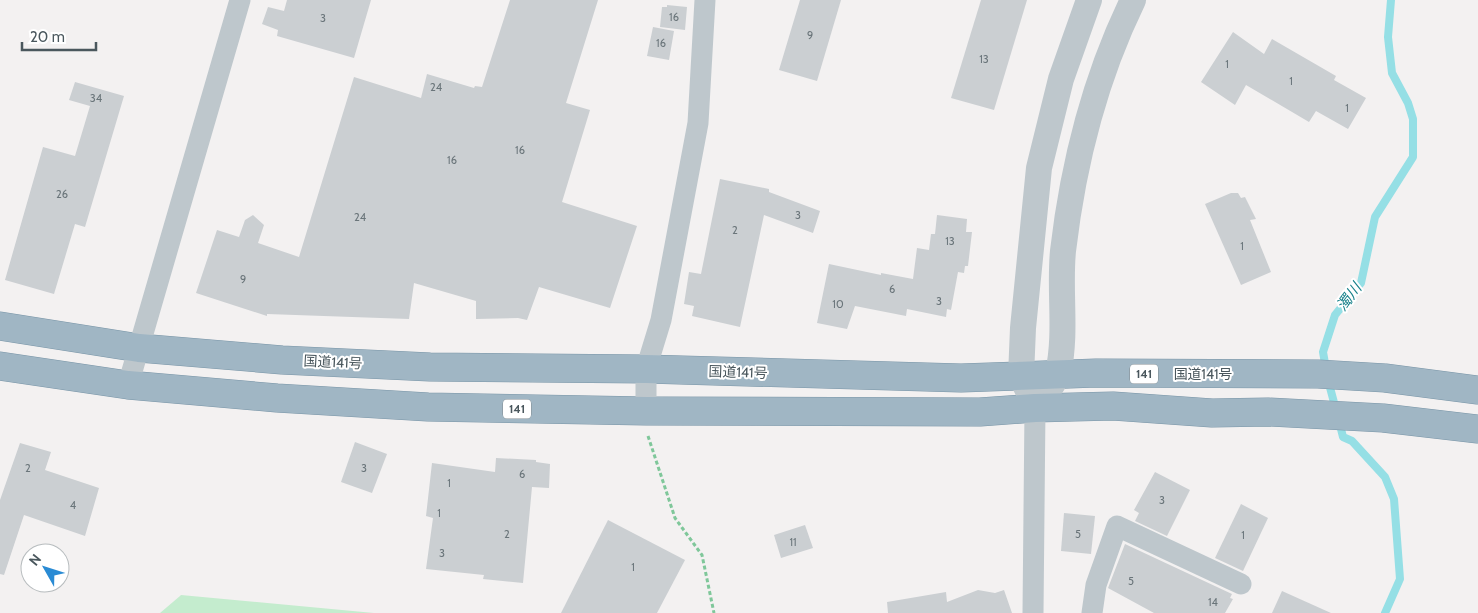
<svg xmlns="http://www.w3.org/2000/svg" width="1478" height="613" font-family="Cabin,'Noto Sans JP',sans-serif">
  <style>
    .green { fill: #c4ecce }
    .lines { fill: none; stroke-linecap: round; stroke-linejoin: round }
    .stream { stroke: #95dfe5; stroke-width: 8 }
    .building { fill: #cbcfd2 }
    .trunk-casing { stroke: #7995a7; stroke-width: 29 }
    .path { stroke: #7fc79a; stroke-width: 3; stroke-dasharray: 4 2.5; stroke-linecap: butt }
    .minor { stroke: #bec7cc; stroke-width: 21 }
    .tertiary { stroke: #bec7cc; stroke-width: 26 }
    .trunk { stroke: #a0b6c4; stroke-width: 28 }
    .labels { text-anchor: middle; stroke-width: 4; stroke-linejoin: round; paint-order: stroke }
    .number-label { font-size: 11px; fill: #6a757a }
    .shield { fill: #fff; stroke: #80898e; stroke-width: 1 }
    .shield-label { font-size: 12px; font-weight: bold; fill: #4a575d }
    .street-label { font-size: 14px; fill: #4a575d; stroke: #fff }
    .water-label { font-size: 15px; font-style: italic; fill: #19828b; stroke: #fff }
  </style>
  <rect width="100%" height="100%" fill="#f3f1f1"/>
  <polygon class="green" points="180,596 181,595 374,613 160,613"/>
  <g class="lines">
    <g class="stream">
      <polyline points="1326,369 1323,352 1335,315 1361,283 1375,217 1413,157 1413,119 1408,103 1392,73 1388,37 1391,0"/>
      <polyline points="1328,380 1336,410"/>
      <polyline points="1339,421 1343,437 1352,441 1385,477 1394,499 1400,579 1385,613"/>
    </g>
  </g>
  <g class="building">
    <polygon points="287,0 371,0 354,58 277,36 278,30 262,24 268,7 284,11"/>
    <polygon points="510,0 598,0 566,103 590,110 562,202 637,226 610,308 539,287 527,320 518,318 476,319 476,301 414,283 409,319 267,314 267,316 196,293 217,230 239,237 245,220 253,215 264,225 258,243 299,257 354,77 421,98 427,74 474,88 475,86 482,87"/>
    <polygon points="800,0 841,0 817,81 779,70"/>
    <polygon points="981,0 1027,0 994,110 951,98"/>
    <polygon points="667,5 687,7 685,30 660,27 662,7 667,7"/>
    <polygon points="653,27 674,31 669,60 647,56"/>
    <polygon points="1233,32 1264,54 1272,39 1336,76 1334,80 1366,98 1348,129 1316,111 1309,122 1246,85 1235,105 1201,82"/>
    <polygon points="75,82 124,96 85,227 75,224 54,294 5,280 43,147 75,156 90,106 69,100"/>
    <polygon points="720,179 769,189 769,192 820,211 813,233 764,215 740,327 692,316 694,306 684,304 689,272 701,274"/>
    <polygon points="1231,193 1238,193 1241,198 1245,197 1256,219 1250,220 1271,272 1241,285 1205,204"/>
    <polygon points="937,215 967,219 966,232 972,232 968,266 965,266 964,273 958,272 951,310 947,309 946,317 907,309 906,316 855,306 847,329 817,323 829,264 881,275 881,273 913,279 917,248 929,250 931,234 935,234"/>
    <polygon points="355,442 387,454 372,493 341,482"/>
    <polygon points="20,443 51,452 45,470 99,488 85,536 24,515 4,575 0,574 0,500"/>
    <polygon points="496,458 536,460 536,462 550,464 549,488 532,487 523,583 483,579 484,575 426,569 433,518 426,516 432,463 495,472"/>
    <polygon points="1155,472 1190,490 1167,536 1135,521 1139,513 1134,510"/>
    <polygon points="1241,504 1268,518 1243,571 1215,558"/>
    <polygon points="1064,513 1095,516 1091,554 1061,551"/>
    <polygon points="608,520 685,560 657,613 561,613"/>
    <polygon points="805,525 813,548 781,558 774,535"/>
    <polygon points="1125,544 1232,594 1230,598 1233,599 1225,613 1154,613 1108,588"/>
    <polygon points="978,590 995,593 1004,590 1012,613 888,613 887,602 946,592 947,602"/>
    <polygon points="1282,591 1331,613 1272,613"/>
  </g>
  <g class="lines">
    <defs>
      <g id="trunk">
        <polyline points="0,326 139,348 282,360 430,367 646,369 961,378 1096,373 1318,374 1385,378 1478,390"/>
        <polyline points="0,366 128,385 277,398 428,407 646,411 980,412 1035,408 1113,406 1212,413 1268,412 1383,418 1478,429"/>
      </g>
    </defs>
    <use href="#trunk" class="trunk-casing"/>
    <polyline class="path" points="648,436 675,518 702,555 714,613"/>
    <g class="minor">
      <polyline points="128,385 240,0"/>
      <polyline points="646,411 646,369 661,320 698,123 705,0"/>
      <polyline points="1033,613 1035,408"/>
      <polyline points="1092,613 1096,585 1117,526 1241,584"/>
    </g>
    <g class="tertiary">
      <polyline points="1030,395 1021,376 1023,328 1039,168 1061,79 1089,0"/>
      <path d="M1035,408C1042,398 1055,384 1058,373C1067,333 1059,291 1063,251C1073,165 1095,78 1133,0"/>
    </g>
    <use href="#trunk" class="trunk"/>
  </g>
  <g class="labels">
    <g class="number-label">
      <text x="674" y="21">16</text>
      <text x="323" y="22">3</text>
      <text x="810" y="39">9</text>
      <text x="661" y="47">16</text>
      <text x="984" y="63">13</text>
      <text x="1227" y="68">1</text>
      <text x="1291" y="85">1</text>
      <text x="436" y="91">24</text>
      <text x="96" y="102">34</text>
      <text x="1347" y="112">1</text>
      <text x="520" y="154">16</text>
      <text x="452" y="164">16</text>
      <text x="62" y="198">26</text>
      <text x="798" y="219">3</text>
      <text x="360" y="221">24</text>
      <text x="735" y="234">2</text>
      <text x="950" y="245">13</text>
      <text x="1242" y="250">1</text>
      <text x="243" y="283">9</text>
      <text x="892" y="293">6</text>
      <text x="939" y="305">3</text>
      <text x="838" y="308">10</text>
      <text x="28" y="472">2</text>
      <text x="364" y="472">3</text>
      <text x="522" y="478">6</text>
      <text x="449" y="487">1</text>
      <text x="1162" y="504">3</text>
      <text x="73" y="509">4</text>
      <text x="439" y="517">1</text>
      <text x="507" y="538">2</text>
      <text x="1078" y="538">5</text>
      <text x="1243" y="539">1</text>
      <text x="793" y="546">11</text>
      <text x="442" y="557">3</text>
      <text x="633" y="571">1</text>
      <text x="1131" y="585">5</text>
      <text x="1213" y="606">14</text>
    </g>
    <g class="shield">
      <rect x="1130" y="364.5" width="28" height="19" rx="4"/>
      <rect x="503" y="399.5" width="28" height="19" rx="4"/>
    </g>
    <g class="shield-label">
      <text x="1144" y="378">141</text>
      <text x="517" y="413">141</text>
    </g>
    <g class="street-label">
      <text transform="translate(333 362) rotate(3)" y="5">国道141号</text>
      <text transform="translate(738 372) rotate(2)" y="5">国道141号</text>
      <text x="1203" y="379">国道141号</text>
    </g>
    <g class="water-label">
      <text transform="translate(1349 297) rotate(-53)" y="5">濁川</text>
    </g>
  </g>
  <g transform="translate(45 568) rotate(309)"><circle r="24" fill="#ffffff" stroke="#b7bcbe"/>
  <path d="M0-4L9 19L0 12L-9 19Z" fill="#2a8bd4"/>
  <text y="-8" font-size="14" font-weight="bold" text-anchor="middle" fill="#4a575d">N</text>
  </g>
  <path d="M22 42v8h74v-8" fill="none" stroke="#4a575d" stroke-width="2.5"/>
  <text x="30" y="42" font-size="15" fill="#4a575d" stroke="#ffffff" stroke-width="4" paint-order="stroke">20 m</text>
</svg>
